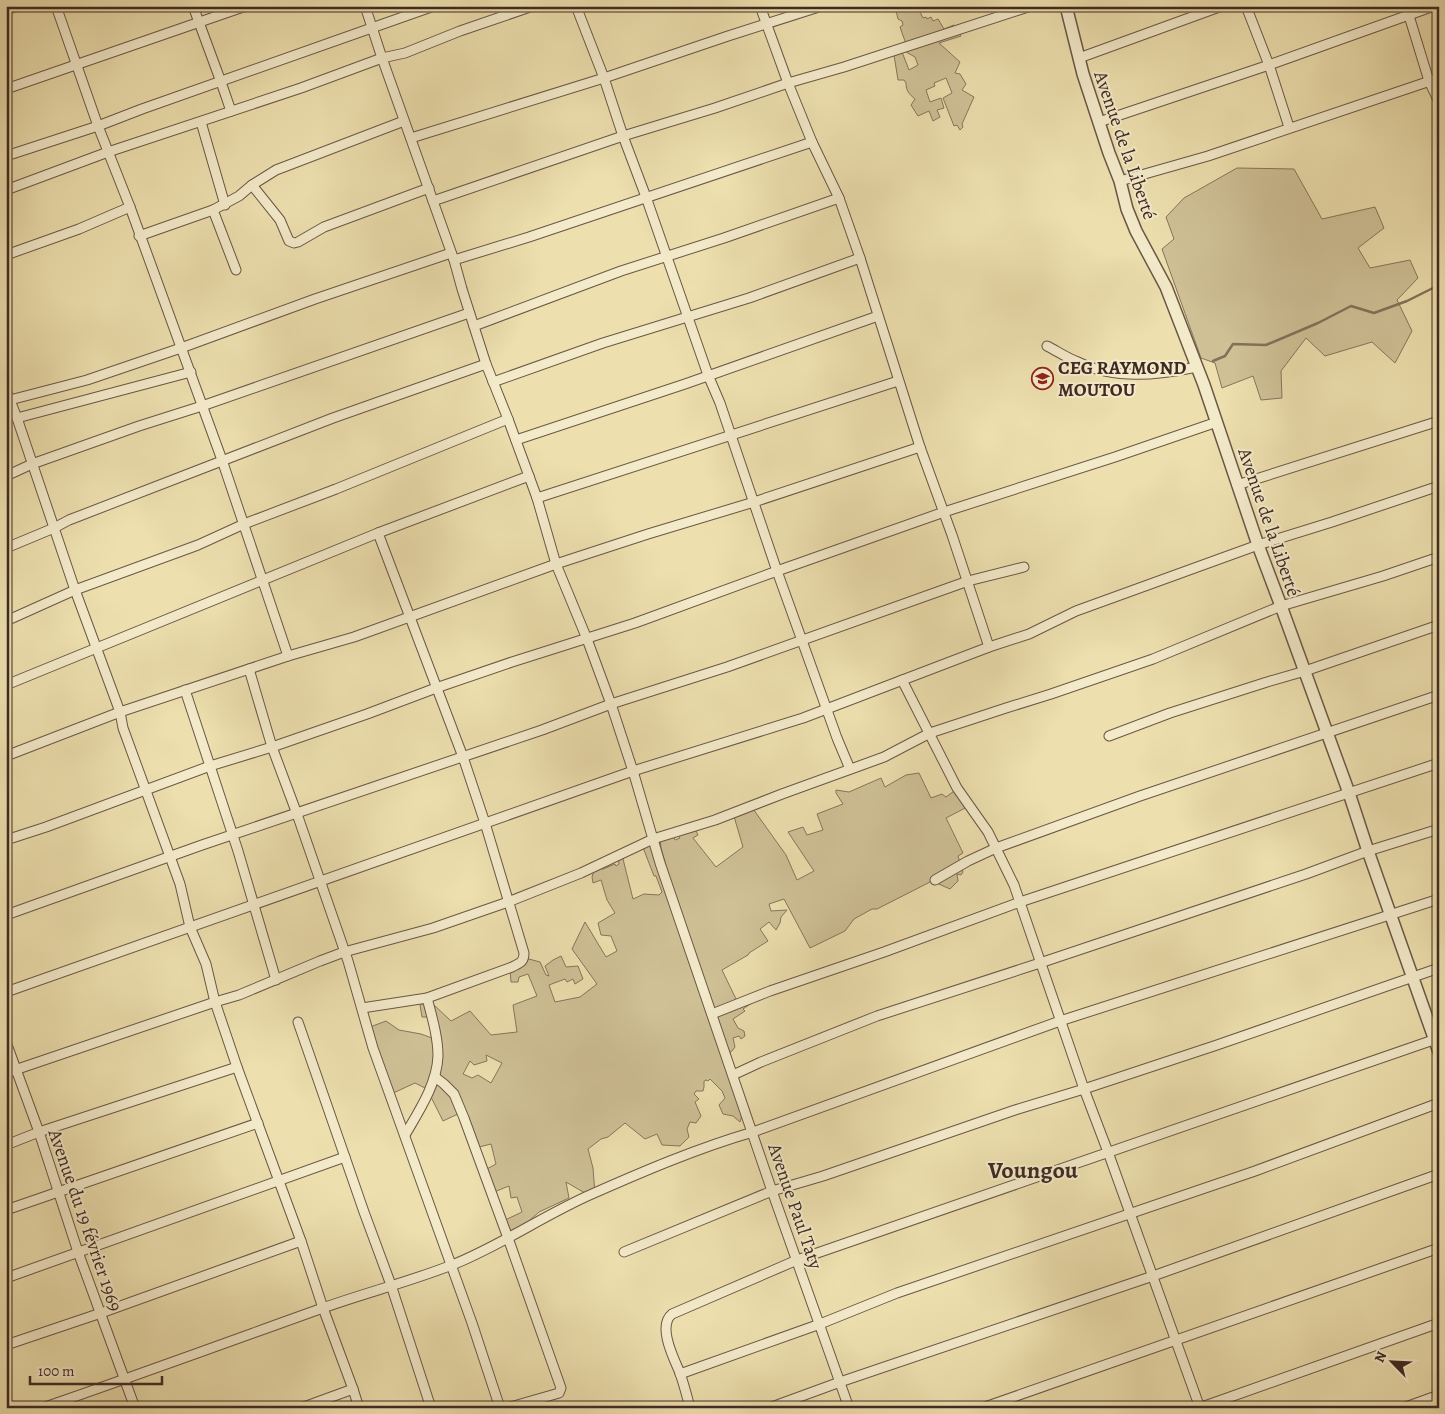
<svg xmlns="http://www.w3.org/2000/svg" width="1445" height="1414" font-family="Alegreya,serif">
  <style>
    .green { fill: #cfc096; stroke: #87755c; fill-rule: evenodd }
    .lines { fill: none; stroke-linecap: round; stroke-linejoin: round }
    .stream { stroke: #84715a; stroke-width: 2.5 }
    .minor-casing { stroke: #6a5746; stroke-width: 11 }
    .tertiary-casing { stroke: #6a5746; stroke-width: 14 }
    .minor { stroke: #f3eaca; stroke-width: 9 }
    .tertiary { stroke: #f3eaca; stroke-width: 11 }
    .labels { text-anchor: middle; stroke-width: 4; stroke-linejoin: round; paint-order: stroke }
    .street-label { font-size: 19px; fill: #3f2a23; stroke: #f3eaca }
    .poi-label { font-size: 19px; font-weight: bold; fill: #3f2a23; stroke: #f3eaca; text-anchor: start }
    .district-label { font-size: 24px; font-weight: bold; fill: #3f2a23; stroke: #f3eaca }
  </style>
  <rect width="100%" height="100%" fill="#eddfae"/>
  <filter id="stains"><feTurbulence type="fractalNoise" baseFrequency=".004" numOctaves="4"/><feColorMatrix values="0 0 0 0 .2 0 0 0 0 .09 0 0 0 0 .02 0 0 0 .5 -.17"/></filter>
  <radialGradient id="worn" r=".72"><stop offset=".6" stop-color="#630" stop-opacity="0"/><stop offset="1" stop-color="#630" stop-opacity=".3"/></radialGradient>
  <g class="green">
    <path d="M895,6H927L919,10L923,18L926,17L927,19L931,17L933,21L938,19L944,29L954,25L961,36L939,43L960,62L955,73L960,74L966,84L962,90L974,97L962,124L963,127L960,130L957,125L954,126L943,98L952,93L946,78L934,83L935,86L926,90L930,102L941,98L944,108L937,110L940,117L933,121L929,111L918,116L911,105L915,99C909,94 906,91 906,83L904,80H898L894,55L902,52L909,70L918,65L915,57L906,52L911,46L906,44L900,27L903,25L902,21L898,19Z"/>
    <polygon points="1237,168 1294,169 1322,219 1375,207 1384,228 1358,248 1370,268 1410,260 1418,278 1397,300 1412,331 1395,363 1372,342 1325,356 1306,338 1281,371 1282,398 1261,400 1253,376 1222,388 1215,363 1201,358 1162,249 1174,239 1166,217 1184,198"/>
    <path d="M919,773L931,798L942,794L946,797L961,786L969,806L946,818L963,853L958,856L963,872L961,875L957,874L958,881L950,889L932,881L877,909H872L854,919L845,931L810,948L784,899L769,904L771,911L787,910L781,917L780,923L776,930L769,922L760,929L768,941L749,953L748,955L722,970L736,999L742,1003L762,996L743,1009L745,1011L733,1019L738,1028L744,1031L745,1036L741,1039L739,1036L733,1038L735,1047L732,1051L729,1053L742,1115L740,1122L733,1116L723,1114L719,1105L725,1098L722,1091L710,1079L708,1081L706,1080L704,1081V1087L703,1091H696L694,1094L699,1099L695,1102L701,1116L696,1123L690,1122L687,1129L689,1137L680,1146L662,1145L657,1134L645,1139L625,1123L608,1137L601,1139L588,1149L593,1168L595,1194L590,1196L566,1182L569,1198L539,1212L519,1230L508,1232L503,1221L522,1212L517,1197L511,1198L509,1186L494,1192L485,1170L496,1164L491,1144L479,1147L460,1113L443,1121L427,1089L415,1083L391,1094L370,1027L386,1021L399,1030L421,1034L432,1038L428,1017H422L420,1005L430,1000L434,1005L451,1021L470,1011L491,1035L517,1032L513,1005L537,996L528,974L519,977L518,982H511L510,969L529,959L540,962L546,975L549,976L545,966L553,960L561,956L566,967L578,966L583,979L575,984L573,979L567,982L565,979L549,985L555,1002L580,997L597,984L572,949L585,922L606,957L617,951L611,936L601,935L598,923L615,913L607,900L601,880L593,883L592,877L595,868L603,869L615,864L616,866L619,864L618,857L622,855L633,899L644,894L659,895L662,892L656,876H654L642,845L651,840L677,904L661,848L660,838L672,834L675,840L680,838L676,833L694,827L698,835L693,838L716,867L743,847L733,813L751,806L786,855L797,880L814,871L788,832L803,827L807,835L823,830L817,814L843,804L836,793V790L849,792L881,778L885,787L906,775ZM486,1055L502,1063L491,1083L478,1075L472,1078L463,1074L470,1061L474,1065L487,1061Z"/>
  </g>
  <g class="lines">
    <polyline class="stream" points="1213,361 1225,356 1233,344 1266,345 1318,323 1351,306 1374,313 1407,301 1439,285"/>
    <defs>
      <g id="minor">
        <polyline points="56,6 98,126 130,207 222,460 288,656"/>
        <polyline points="193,6 221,82 231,111"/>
        <polyline points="365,6 382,58 454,260 462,289 486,364 508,419 537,498 556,564 587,639 611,704 633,771 660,863 772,1191 849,1408"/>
        <polyline points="576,6 604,78 623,136 646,197 708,375 720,403 777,571 837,738 850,769"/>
        <polyline points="760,6 788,83 812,142 839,198 860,258 920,447 952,535 989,647"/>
        <polyline points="1246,6 1269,65 1289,127"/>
        <polyline points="1406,6 1429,81 1439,102"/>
        <polyline points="6,10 17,6"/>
        <polyline points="1079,58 1222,6"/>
        <polyline points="6,89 246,6"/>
        <polyline points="201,122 225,205"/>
        <polyline points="1099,122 1269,65 1434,6"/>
        <polyline points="411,138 604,78 728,36 822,6"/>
        <polyline points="6,156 98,126 142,109 434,6"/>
        <polyline points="1120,181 1208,156 1439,78"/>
        <polyline points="252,185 280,220 289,241 294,243 298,242 324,227 429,188"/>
        <polyline points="6,190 108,152 301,88 382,58 405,53 460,31 533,6"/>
        <polyline points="433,201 623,136 715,108 788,83 844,67 1031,6"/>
        <polyline points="213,210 236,270"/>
        <polyline points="139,236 213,210 239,196 252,185 276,170 404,121"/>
        <polyline points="6,255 79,229 130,207"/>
        <polyline points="454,260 529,237 812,142"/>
        <polyline points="474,326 621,271 724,238 839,198"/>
        <path d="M1047,346C1057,351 1067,358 1078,362C1115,380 1158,375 1197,367"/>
        <polyline points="493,382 603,343 749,298 860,258"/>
        <polyline points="6,390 17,418 75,590 120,712 123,728 180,884 190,927 206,964 215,1002 237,1067 301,1241 323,1308 353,1389 359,1408"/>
        <polyline points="6,401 87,380 181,348 315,299 451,253"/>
        <polyline points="17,418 191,372"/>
        <polyline points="516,440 685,384 878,316"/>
        <polyline points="6,476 32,464 139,426 202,406 469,313"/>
        <polyline points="1237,485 1439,421"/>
        <polyline points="537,498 898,381"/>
        <polyline points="6,548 54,528 69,520 333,418 486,364"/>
        <polyline points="6,621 75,590 198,545 244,524 336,489 508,419"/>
        <polyline points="249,669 272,747 297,814 348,961 373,1048 472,1323 500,1408"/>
        <polyline points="902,680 957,788 988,832 1014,885 1084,1089 1108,1152 1200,1408"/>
        <polyline points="6,685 378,533 529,476"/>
        <polyline points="185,690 238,851 276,980"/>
        <polyline points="1109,736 1170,713 1267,682 1305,671 1439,625"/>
        <polyline points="6,756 120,712 288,656 354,637 556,564 648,534 754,502 920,447"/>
        <polyline points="6,840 46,827 210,766 272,747 367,714 436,688 512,662 635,623 777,571 944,512 1115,457 1217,422"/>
        <polyline points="935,880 968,861 996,848 1140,796 1439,695"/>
        <polyline points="6,915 202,845 542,730 611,704 727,667 968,581 1024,567"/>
        <polyline points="6,992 633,771 803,718 989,647 1029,634 1076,611 1258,545 1332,522 1439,486"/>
        <path d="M362,1008L427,998L512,967C520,963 524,962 524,953L485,823L463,757L378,533"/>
        <polyline points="712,1014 770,991 884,952 1020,902 1439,763"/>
        <polyline points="298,1022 364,1212 391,1285 431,1408"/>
        <polyline points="6,1042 39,1132 78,1252 135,1408"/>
        <polyline points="6,1073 215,1002 239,995 320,961 344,952 433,928 508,902 581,873 653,839 715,820 782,794 884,757 930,733 1006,708 1051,694 1153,659 1281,606 1383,576 1439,557"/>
        <polyline points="733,1075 761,1062 877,1016 1040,963 1306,874 1368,851 1439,829"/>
        <polyline points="435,1077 444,1084 454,1094 464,1118 508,1238 561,1388 559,1393 507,1408"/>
        <path d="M405,1135C419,1111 437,1084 438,1056C438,1037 432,1017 427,998"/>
        <polyline points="6,1145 39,1132 237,1067"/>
        <polyline points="6,1210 258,1123"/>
        <polyline points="624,1252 772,1191 823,1176 1015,1110 1084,1089 1217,1045 1439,968"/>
        <polyline points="6,1278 345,1157"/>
        <polyline points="6,1345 101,1313 301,1241"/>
        <polyline points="680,1374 820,1324 897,1293 1255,1171 1439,1103"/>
        <path d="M42,1408C135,1376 228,1342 320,1309C364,1293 409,1282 452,1265C500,1246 544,1215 592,1194C644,1171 698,1148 753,1132L1060,1021L1439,899"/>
        <polyline points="301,1408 353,1389"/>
        <path d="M690,1408C687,1396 684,1385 680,1373C674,1359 657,1326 672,1314L797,1260L1439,1038"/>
        <polyline points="769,1408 840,1382 1153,1276 1439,1174"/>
        <polyline points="982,1408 1439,1248"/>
        <polyline points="1199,1408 1439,1323"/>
        <polyline points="1403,1408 1439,1395"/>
      </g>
      <polyline id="tertiary" points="1066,6 1083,74 1109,153 1120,181 1127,209 1136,231 1166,287 1204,385 1258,545 1281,606 1349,793 1368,851 1439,1052"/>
    </defs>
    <use href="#minor" class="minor-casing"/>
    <use href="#tertiary" class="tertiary-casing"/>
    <use href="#minor" class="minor"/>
    <use href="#tertiary" class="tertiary"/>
  </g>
  <defs>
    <symbol id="school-ring" viewBox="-11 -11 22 22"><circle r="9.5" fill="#f3eaca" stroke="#8f2418" stroke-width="1.5"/><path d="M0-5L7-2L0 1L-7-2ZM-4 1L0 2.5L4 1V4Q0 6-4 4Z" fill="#8f2418"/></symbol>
  </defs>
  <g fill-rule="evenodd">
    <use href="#school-ring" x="1030" y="366" width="25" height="25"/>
  </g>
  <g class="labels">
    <g class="street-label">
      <text transform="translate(1126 145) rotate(71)" y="7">Avenue de la Liberté</text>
      <text transform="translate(1270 522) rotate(71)" y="7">Avenue de la Liberté</text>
      <text transform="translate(796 1206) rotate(71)" y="7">Avenue Paul Taty</text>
      <text transform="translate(86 1220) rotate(71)" y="7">Avenue du 19 février 1969</text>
    </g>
    <g class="poi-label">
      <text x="1058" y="374">CEG RAYMOND<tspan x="1058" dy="22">MOUTOU</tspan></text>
    </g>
    <g class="district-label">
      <text x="1033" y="1178">Voungou</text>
    </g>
  </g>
  <rect width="1445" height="1414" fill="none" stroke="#eddfae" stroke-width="25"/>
  <rect x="8" y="8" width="1430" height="1399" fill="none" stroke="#3f2a23" stroke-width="2.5"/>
  <rect x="12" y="12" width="1420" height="1389" fill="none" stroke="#3f2a23"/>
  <g transform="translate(1392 1362) rotate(294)" stroke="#f3eaca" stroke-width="4" paint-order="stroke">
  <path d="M0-4L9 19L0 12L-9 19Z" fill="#3f2a23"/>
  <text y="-8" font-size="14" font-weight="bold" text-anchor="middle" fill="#3f2a23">N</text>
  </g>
  <path d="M30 1376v8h132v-8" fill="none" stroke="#3f2a23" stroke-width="2.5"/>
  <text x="38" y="1376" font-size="15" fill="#3f2a23" stroke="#f3eaca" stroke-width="4" paint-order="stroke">100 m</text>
  <rect width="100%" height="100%" filter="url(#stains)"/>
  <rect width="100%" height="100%" fill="url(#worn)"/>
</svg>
